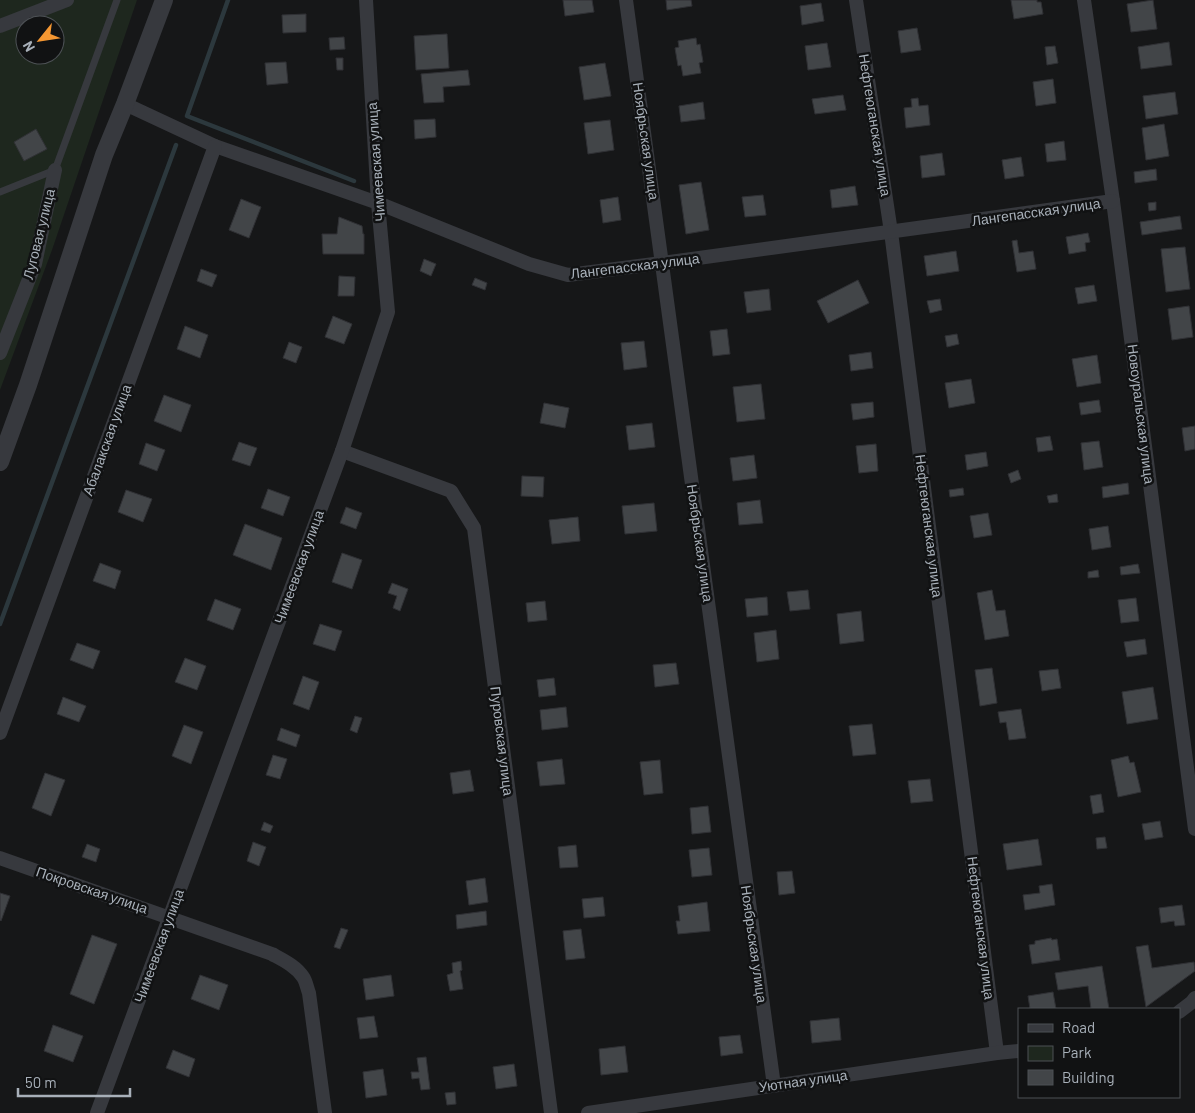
<svg xmlns="http://www.w3.org/2000/svg" width="1195" height="1113" font-family="Barlow,sans-serif">
  <style>
    .green { fill: #1e271e; fill-rule: evenodd }
    .lines { fill: none; stroke-linecap: round; stroke-linejoin: round }
    .stream { stroke: #2c383d; stroke-width: 4.5 }
    .building { fill: #424548; stroke: #303135 }
    .service { stroke: #37393e; stroke-width: 7 }
    .minor { stroke: #37393e; stroke-width: 14 }
    .tertiary { stroke: #37393e; stroke-width: 18 }
    .labels { text-anchor: middle; stroke-width: 5; stroke-linejoin: round; paint-order: stroke }
    .street-label { font-size: 14px; fill: #a8b0b9; stroke: #111213 }
  </style>
  <rect width="100%" height="100%" fill="#161718"/>
  <path class="green" d="M0,0H137L52,250L0,390ZM25,25H55V55H25Z"/>
  <g class="lines">
    <g class="stream">
      <polyline points="228,0 187,116 354,181"/>
      <polyline points="0,624 176,145"/>
    </g>
  </g>
  <g class="building">
    <polygon points="563,0 592,0 594,12 565,16"/>
    <polygon points="666,0 691,0 692,6 667,10"/>
    <polygon points="1011,0 1037,0 1037,2 1041,2 1043,14 1014,19"/>
    <polygon points="1153,0 1157,29 1131,32 1127,4"/>
    <polygon points="821,3 824,21 802,25 800,6"/>
    <polygon points="306,14 306,32 283,33 282,15"/>
    <polygon points="917,28 921,50 901,53 898,31"/>
    <polygon points="447,34 449,68 416,70 414,36"/>
    <polygon points="344,37 345,49 330,50 329,38"/>
    <polygon points="696,38 697,45 700,44 703,62 699,63 701,73 683,76 681,65 678,66 675,48 679,47 678,41"/>
    <polygon points="1169,42 1172,65 1141,69 1138,47"/>
    <polygon points="827,43 831,67 808,70 805,46"/>
    <polygon points="1055,46 1058,63 1047,65 1045,47"/>
    <polygon points="336,58 343,58 343,70 337,70"/>
    <polygon points="286,62 288,83 267,85 265,63"/>
    <polygon points="605,63 611,96 584,100 579,67"/>
    <polygon points="468,70 470,85 443,87 444,102 424,103 421,74"/>
    <polygon points="1053,79 1056,103 1036,106 1033,82"/>
    <polygon points="1175,92 1178,114 1146,119 1143,96"/>
    <polygon points="843,95 846,110 815,114 812,99"/>
    <polygon points="918,98 919,106 928,105 930,125 906,128 904,108 912,107 911,99"/>
    <polygon points="703,102 705,119 681,122 679,106"/>
    <polygon points="435,119 436,137 415,139 414,120"/>
    <polygon points="610,120 614,150 588,154 584,123"/>
    <polygon points="1164,124 1169,156 1146,160 1142,128"/>
    <polygon points="36,129 47,149 24,161 14,142"/>
    <polygon points="1064,141 1066,160 1047,162 1045,144"/>
    <polygon points="942,153 945,175 922,178 920,156"/>
    <polygon points="1021,157 1024,176 1005,179 1002,160"/>
    <polygon points="1156,169 1157,180 1135,183 1134,172"/>
    <polygon points="701,182 709,230 686,234 679,185"/>
    <polygon points="855,186 858,205 832,208 830,190"/>
    <polygon points="763,195 766,215 745,217 742,197"/>
    <polygon points="618,197 621,220 603,223 600,200"/>
    <polygon points="241,199 261,207 249,238 229,230"/>
    <polygon points="1156,202 1156,210 1149,211 1148,203"/>
    <polygon points="1180,216 1182,229 1142,235 1140,222"/>
    <polygon points="339,217 362,226 363,234 364,234 364,254 323,254 322,234 337,234"/>
    <polygon points="1088,233 1090,242 1085,243 1086,251 1069,254 1066,237"/>
    <polygon points="1017,240 1019,253 1033,251 1036,269 1017,272 1012,241"/>
    <polygon points="1185,247 1190,289 1166,292 1161,249"/>
    <polygon points="956,251 959,271 927,276 924,256"/>
    <polygon points="424,259 436,264 431,276 420,271"/>
    <polygon points="201,269 217,275 212,287 197,281"/>
    <polygon points="339,276 355,277 354,296 338,296"/>
    <polygon points="475,278 487,283 485,290 472,285"/>
    <polygon points="858,280 869,303 828,323 817,301"/>
    <polygon points="1094,285 1097,301 1078,304 1075,288"/>
    <polygon points="769,289 771,310 747,313 744,292"/>
    <polygon points="940,299 942,310 930,313 927,301"/>
    <polygon points="1189,306 1193,337 1172,340 1168,309"/>
    <polygon points="333,316 352,324 344,344 325,337"/>
    <polygon points="185,326 208,335 200,358 177,349"/>
    <polygon points="727,329 730,354 713,356 710,331"/>
    <polygon points="957,334 959,344 947,347 945,336"/>
    <polygon points="644,341 647,367 624,370 621,343"/>
    <polygon points="289,342 302,347 296,363 283,358"/>
    <polygon points="871,352 873,368 851,371 849,355"/>
    <polygon points="1097,355 1101,383 1077,387 1072,359"/>
    <polygon points="971,379 975,403 949,408 945,383"/>
    <polygon points="761,384 765,419 737,422 733,387"/>
    <polygon points="164,395 191,405 181,432 154,421"/>
    <polygon points="1099,400 1101,412 1081,415 1079,403"/>
    <polygon points="873,402 874,417 853,420 851,404"/>
    <polygon points="544,403 569,408 565,428 540,423"/>
    <polygon points="652,423 655,447 629,450 626,426"/>
    <polygon points="1195,426 1195,449 1185,451 1182,428"/>
    <polygon points="1050,436 1053,450 1038,452 1036,438"/>
    <polygon points="1099,441 1103,467 1084,470 1081,443"/>
    <polygon points="239,442 257,448 250,466 232,460"/>
    <polygon points="146,443 165,450 157,471 139,464"/>
    <polygon points="876,444 878,471 859,473 856,446"/>
    <polygon points="986,452 988,466 967,470 965,455"/>
    <polygon points="754,455 757,478 733,481 730,458"/>
    <polygon points="1018,470 1021,479 1011,483 1008,474"/>
    <polygon points="522,476 544,477 543,497 521,496"/>
    <polygon points="1128,483 1129,494 1103,498 1102,487"/>
    <polygon points="963,488 964,495 950,497 949,490"/>
    <polygon points="268,489 290,497 283,516 261,508"/>
    <polygon points="126,490 152,499 143,522 118,512"/>
    <polygon points="1057,494 1058,502 1049,503 1047,496"/>
    <polygon points="760,500 763,523 739,525 737,503"/>
    <polygon points="654,503 657,531 625,534 622,506"/>
    <polygon points="346,507 362,513 356,529 340,523"/>
    <polygon points="988,513 992,535 974,538 970,516"/>
    <polygon points="578,517 580,541 552,544 549,520"/>
    <polygon points="245,524 282,538 271,570 233,555"/>
    <polygon points="1108,526 1111,547 1092,550 1089,529"/>
    <polygon points="342,553 362,560 352,589 332,582"/>
    <polygon points="100,563 121,571 115,589 93,581"/>
    <polygon points="1138,564 1140,573 1121,575 1120,567"/>
    <polygon points="1098,570 1099,577 1088,578 1088,572"/>
    <polygon points="392,583 408,589 400,611 393,608 397,596 388,593"/>
    <polygon points="808,590 810,609 790,611 787,592"/>
    <polygon points="992,590 996,611 1005,610 1009,636 985,640 977,593"/>
    <polygon points="767,597 768,615 747,617 745,599"/>
    <polygon points="1136,598 1139,621 1121,623 1118,600"/>
    <polygon points="215,599 241,609 233,630 207,620"/>
    <polygon points="545,601 547,620 528,622 526,603"/>
    <polygon points="861,611 864,641 840,644 837,614"/>
    <polygon points="320,624 342,631 335,651 313,644"/>
    <polygon points="776,630 779,659 757,662 754,633"/>
    <polygon points="1145,639 1147,654 1127,657 1124,642"/>
    <polygon points="77,643 100,651 93,669 70,660"/>
    <polygon points="185,658 206,666 197,690 175,682"/>
    <polygon points="676,663 679,684 655,687 653,665"/>
    <polygon points="992,668 997,703 980,706 975,670"/>
    <polygon points="1058,669 1061,688 1042,691 1039,671"/>
    <polygon points="303,676 319,682 309,710 293,704"/>
    <polygon points="554,678 556,695 539,697 537,680"/>
    <polygon points="1153,687 1158,719 1127,724 1122,692"/>
    <polygon points="63,697 86,706 79,722 57,714"/>
    <polygon points="566,707 568,727 542,730 540,710"/>
    <polygon points="1021,709 1026,738 1009,740 1006,722 1000,723 998,712"/>
    <polygon points="355,716 362,718 357,733 350,730"/>
    <polygon points="872,724 876,754 853,756 849,726"/>
    <polygon points="184,725 203,732 191,764 172,756"/>
    <polygon points="281,728 300,735 296,747 277,740"/>
    <polygon points="273,755 287,759 280,779 266,775"/>
    <polygon points="1128,756 1130,763 1134,762 1141,792 1118,797 1111,760"/>
    <polygon points="562,759 565,784 540,786 537,762"/>
    <polygon points="660,760 663,793 644,795 640,762"/>
    <polygon points="470,770 474,791 453,794 450,773"/>
    <polygon points="45,773 65,780 51,816 32,808"/>
    <polygon points="930,779 933,801 911,803 908,781"/>
    <polygon points="1101,794 1104,812 1093,814 1090,796"/>
    <polygon points="708,806 711,832 692,834 690,808"/>
    <polygon points="1160,821 1163,837 1145,840 1142,824"/>
    <polygon points="264,822 273,826 270,833 261,830"/>
    <polygon points="1105,837 1107,848 1097,849 1096,838"/>
    <polygon points="1038,839 1042,865 1007,870 1003,844"/>
    <polygon points="253,842 266,847 259,866 247,861"/>
    <polygon points="87,844 100,849 96,862 82,857"/>
    <polygon points="576,845 578,867 560,868 558,847"/>
    <polygon points="709,848 712,875 692,877 689,850"/>
    <polygon points="792,871 795,893 779,895 777,872"/>
    <polygon points="485,878 488,902 469,905 466,881"/>
    <polygon points="1052,884 1055,905 1025,910 1023,895 1040,893 1039,886"/>
    <polygon points="0,893 10,896 1,921 0,920"/>
    <polygon points="603,897 605,916 584,918 582,899"/>
    <polygon points="707,902 710,931 678,934 676,921 680,921 678,906"/>
    <polygon points="1182,905 1185,925 1175,926 1174,921 1161,923 1159,908"/>
    <polygon points="486,911 487,925 457,929 456,915"/>
    <polygon points="341,928 348,930 340,949 334,947"/>
    <polygon points="581,929 585,958 566,960 563,931"/>
    <polygon points="92,935 117,944 94,1004 70,994"/>
    <polygon points="1051,938 1052,940 1057,939 1060,960 1032,964 1029,945 1035,944 1035,941"/>
    <polygon points="1148,945 1152,968 1194,962 1195,971 1146,1007 1136,947"/>
    <polygon points="461,961 462,970 460,971 463,989 450,991 447,975 453,973 452,963"/>
    <polygon points="1102,966 1109,1009 1091,1009 1088,986 1058,990 1055,973"/>
    <polygon points="200,975 228,985 219,1010 191,999"/>
    <polygon points="391,975 394,996 366,1000 363,979"/>
    <polygon points="1053,992 1056,1009 1030,1009 1028,996"/>
    <polygon points="374,1016 378,1037 360,1039 357,1018"/>
    <polygon points="839,1018 841,1040 812,1043 810,1021"/>
    <polygon points="53,1025 83,1036 73,1062 44,1051"/>
    <polygon points="740,1035 743,1053 721,1056 719,1037"/>
    <polygon points="625,1046 628,1072 601,1075 599,1049"/>
    <polygon points="173,1050 195,1059 189,1077 166,1068"/>
    <polygon points="426,1057 430,1089 421,1090 419,1078 412,1079 411,1072 419,1072 417,1058"/>
    <polygon points="514,1064 517,1086 496,1089 493,1067"/>
    <polygon points="383,1069 387,1095 366,1098 363,1072"/>
    <polygon points="455,1092 456,1104 447,1105 445,1093"/>
  </g>
  <g class="lines">
    <polyline class="service" points="0,192 55,170 117,0"/>
    <g class="minor">
      <polyline points="626,0 774,1086"/>
      <polyline points="856,0 891,232 997,1053"/>
      <polyline points="1084,0 1113,201 1195,829"/>
      <polyline points="0,26 67,0"/>
      <polyline points="125,104 215,146 378,203 529,264 568,275 662,263 1113,201"/>
      <polyline points="0,353 35,264 55,170"/>
      <polyline points="342,451 451,491 474,528 551,1113"/>
      <polyline points="0,733 215,146"/>
      <path d="M0,858L272,954C283,960 296,966 303,977C306,981 307,988 309,993L325,1113"/>
      <polyline points="1179,1012 1192,1002 1195,998"/>
      <polyline points="97,1113 342,451 388,312 378,203 366,0"/>
      <polyline points="588,1113 997,1053 1019,1051"/>
    </g>
    <polyline class="tertiary" points="0,462 28,385 104,155 125,104 164,0"/>
  </g>
  <g class="labels">
    <g class="street-label">
      <text transform="translate(875 125) rotate(81)" y="5">Нефтеюганская улица</text>
      <text transform="translate(646 141) rotate(82)" y="5">Ноябрьская улица</text>
      <text transform="translate(376 162) rotate(-94)" y="5">Чимеевская улица</text>
      <text transform="translate(1036 212) rotate(-8)" y="5">Лангепасская улица</text>
      <text transform="translate(39 234) rotate(-76)" y="5">Луговая улица</text>
      <text transform="translate(635 266) rotate(-7)" y="5">Лангепасская улица</text>
      <text transform="translate(1141 414) rotate(83)" y="5">Новоуральская улица</text>
      <text transform="translate(107 440) rotate(-70)" y="5">Абалакская улица</text>
      <text transform="translate(929 526) rotate(83)" y="5">Нефтеюганская улица</text>
      <text transform="translate(700 543) rotate(82)" y="5">Ноябрьская улица</text>
      <text transform="translate(299 567) rotate(-70)" y="5">Чимеевская улица</text>
      <text transform="translate(502 741) rotate(83)" y="5">Пуровская улица</text>
      <text transform="translate(92 890) rotate(19)" y="5">Покровская улица</text>
      <text transform="translate(981 928) rotate(83)" y="5">Нефтеюганская улица</text>
      <text transform="translate(754 944) rotate(82)" y="5">Ноябрьская улица</text>
      <text transform="translate(159 946) rotate(-70)" y="5">Чимеевская улица</text>
      <text transform="translate(803 1081) rotate(-8)" y="5">Уютная улица</text>
    </g>
  </g>
  <rect x="1018" y="1008" width="162" height="90" fill="#111213" stroke="#4d5155"/>
  <rect x="1028" y="1024" width="25" height="8" fill="#37393e" stroke="#4d5155"/>
  <text x="1062" y="1033" font-size="15" fill="#a8b0b9">Road</text>
  <rect x="1028" y="1046" width="25" height="15" fill="#1e271e" stroke="#4d5155"/>
  <text x="1062" y="1058" font-size="15" fill="#a8b0b9">Park</text>
  <rect x="1028" y="1070" width="25" height="15" fill="#424548" stroke="#4d5155"/>
  <text x="1062" y="1083" font-size="15" fill="#a8b0b9">Building</text>
  <g transform="translate(40 40) rotate(240)"><circle r="24" fill="#111213" stroke="#4d5155"/>
  <path d="M0-4L9 19L0 12L-9 19Z" fill="#f59732"/>
  <text y="-8" font-size="14" font-weight="bold" text-anchor="middle" fill="#a8b0b9">N</text>
  </g>
  <path d="M18 1088v8h112v-8" fill="none" stroke="#a8b0b9" stroke-width="2.5"/>
  <text x="25" y="1088" font-size="15" fill="#a8b0b9" stroke="#111213" stroke-width="4" paint-order="stroke">50 m</text>
</svg>
